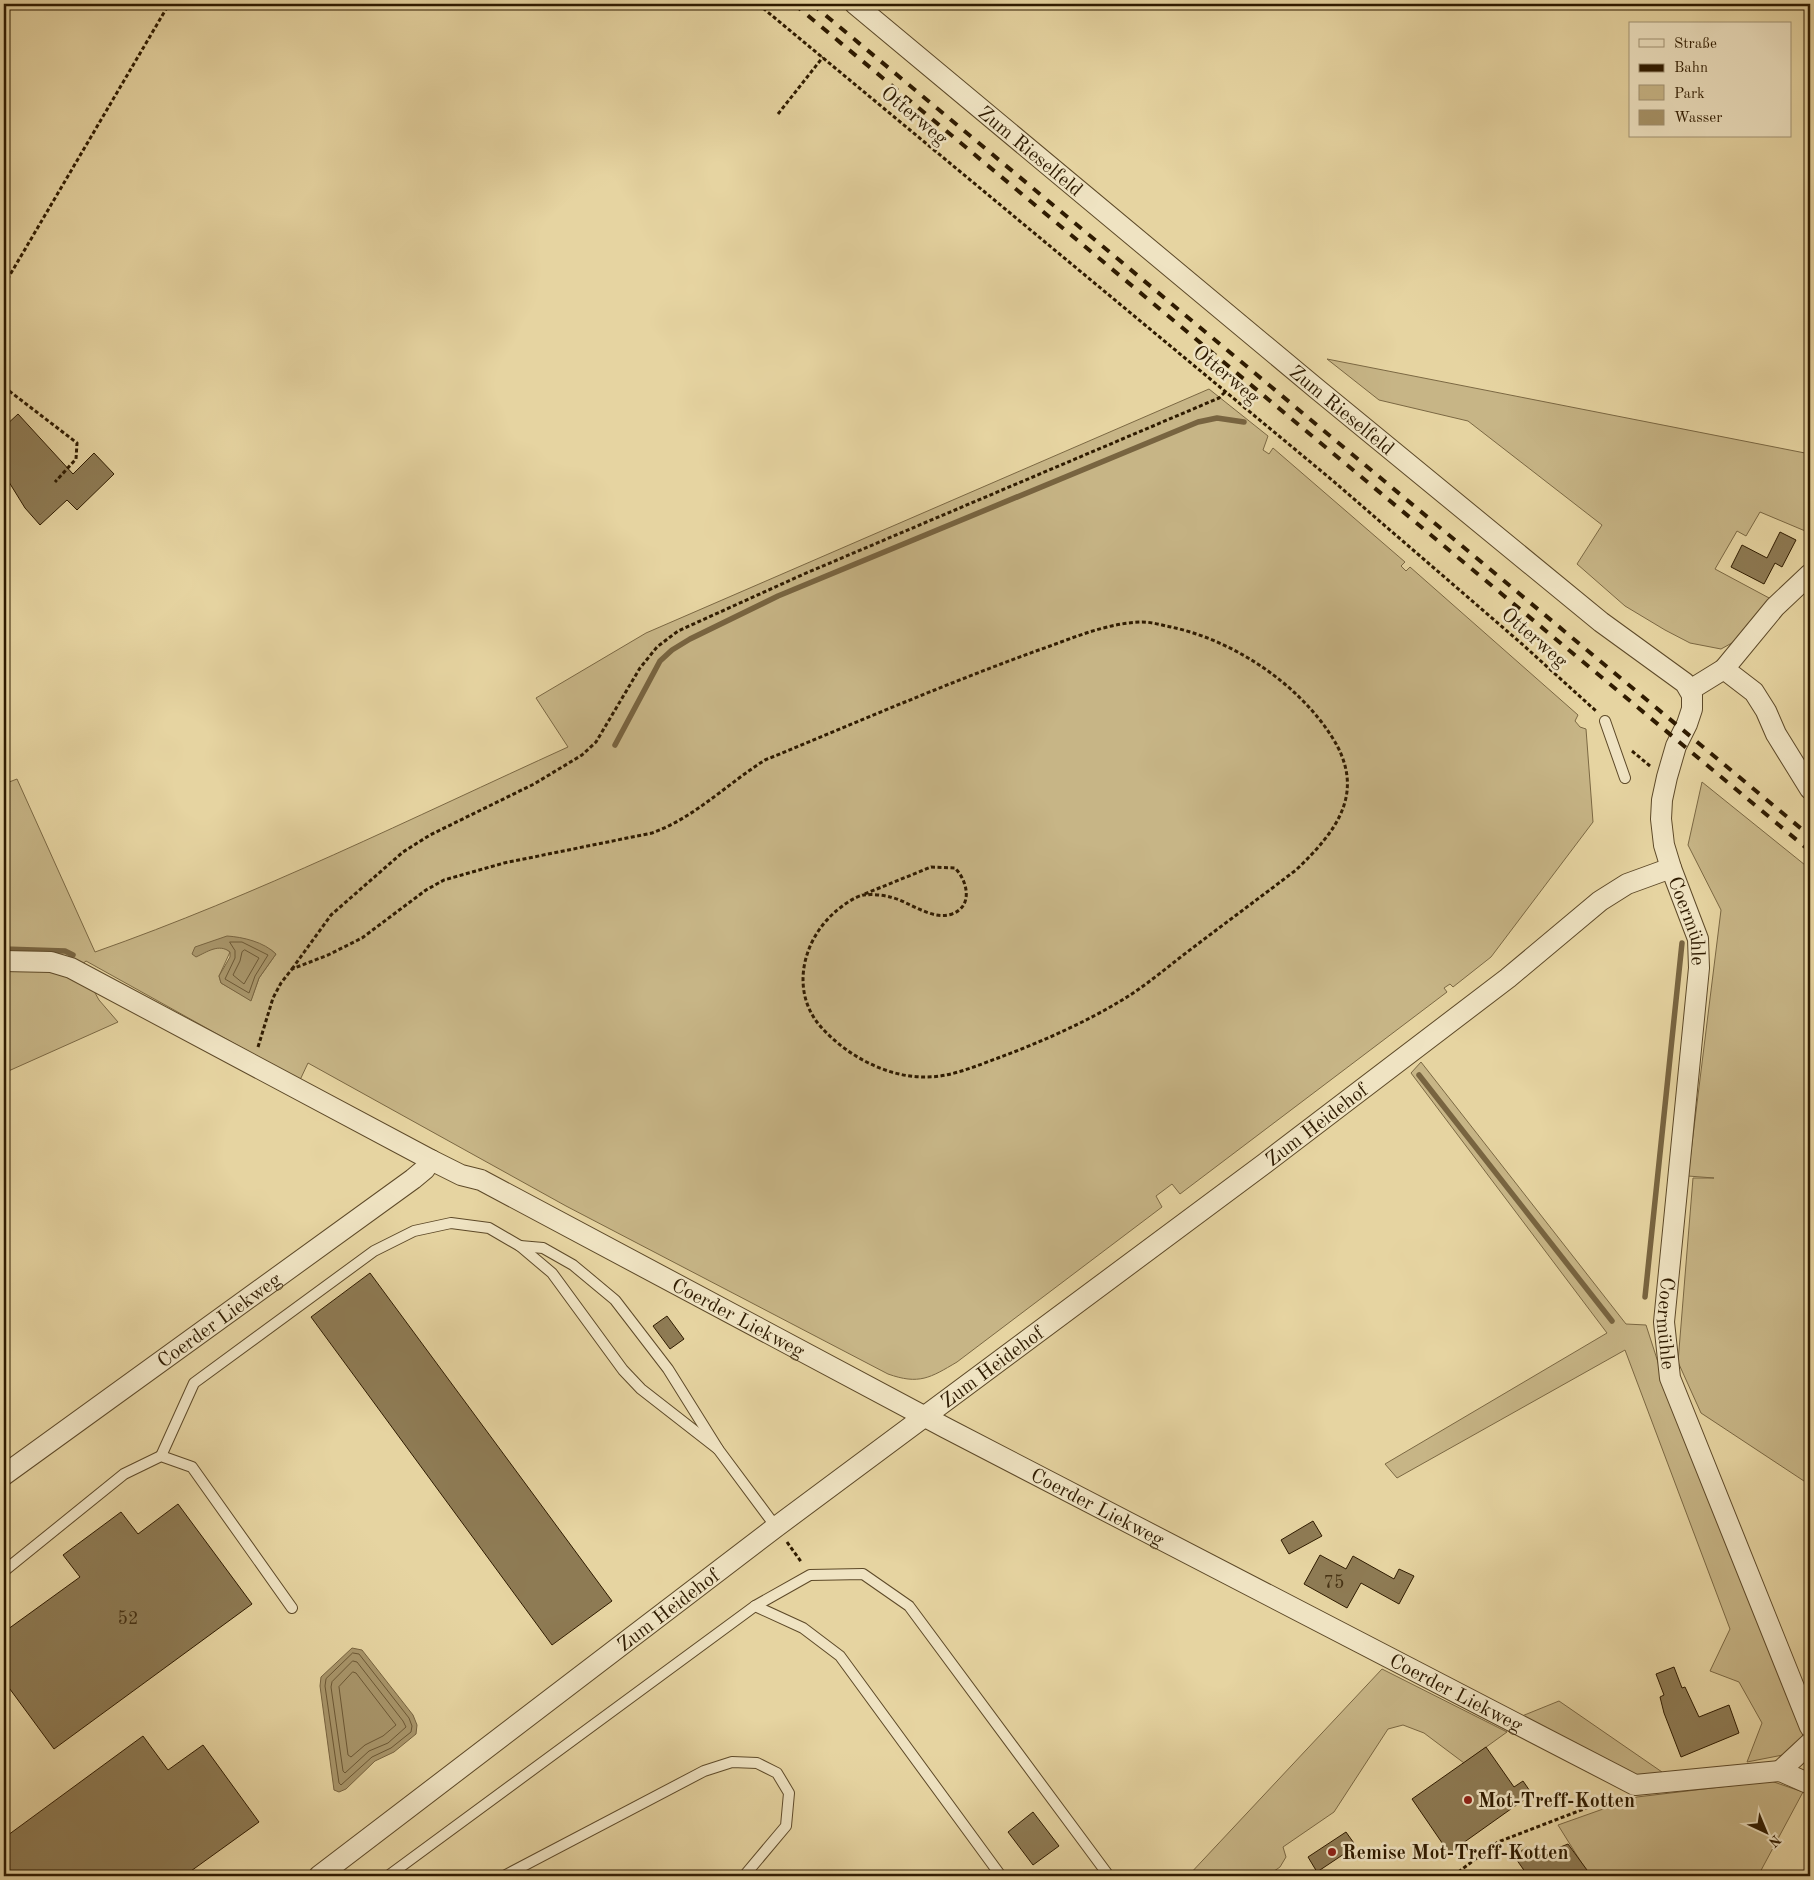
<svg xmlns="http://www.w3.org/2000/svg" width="1814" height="1880" font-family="'Old Standard TT',serif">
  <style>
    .green { fill: #c7b586; stroke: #7b6843; fill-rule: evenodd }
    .water { fill: #a8956a; stroke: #786440 }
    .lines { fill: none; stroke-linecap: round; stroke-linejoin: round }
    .shore { stroke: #6c5835; stroke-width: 1 }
    .stream { stroke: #786440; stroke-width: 5.5 }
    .building { fill: #8e7b54; stroke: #2f1b00 }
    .service-casing { stroke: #5d4928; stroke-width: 12 }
    .minor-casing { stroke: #5d4928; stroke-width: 22 }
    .path { stroke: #2f1b00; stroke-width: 3; stroke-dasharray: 4 2.5; stroke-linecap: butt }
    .service { stroke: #efe3c2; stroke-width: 10 }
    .minor { stroke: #efe3c2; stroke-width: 20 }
    .rail { stroke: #2f1b00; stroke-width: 4; stroke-dasharray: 9 9; stroke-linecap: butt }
    .poi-dot { fill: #8f2418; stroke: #efe3c2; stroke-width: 2 }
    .labels { text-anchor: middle; stroke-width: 5; stroke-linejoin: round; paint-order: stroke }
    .number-label { font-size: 18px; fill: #473315 }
    .street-label { font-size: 20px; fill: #2f1b00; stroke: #efe3c2 }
    .poi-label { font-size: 20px; font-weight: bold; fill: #2f1b00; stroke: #efe3c2; text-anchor: start }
  </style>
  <rect width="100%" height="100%" fill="#e6d4a1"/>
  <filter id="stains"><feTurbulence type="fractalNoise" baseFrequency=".004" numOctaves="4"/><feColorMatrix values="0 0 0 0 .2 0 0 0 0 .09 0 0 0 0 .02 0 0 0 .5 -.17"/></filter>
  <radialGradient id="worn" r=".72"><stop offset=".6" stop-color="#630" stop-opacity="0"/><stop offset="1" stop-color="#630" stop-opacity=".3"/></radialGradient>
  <g class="green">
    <polygon points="1327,359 1810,454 1810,533 1760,512 1746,536 1737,531 1715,569 1771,599 1741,638 1721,649 1690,643 1665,630 1625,606 1577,564 1602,525 1468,421 1379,400"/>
    <path d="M1209,389L1268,436L1263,450L1269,454L1273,448L1405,562L1401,566L1406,571L1410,567L1578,715L1575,721L1580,727L1586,729L1593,822L1491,957L1453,987L1450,984L1444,988L1447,992L1180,1194L1172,1184L1156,1196L1162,1207L957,1362C930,1378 919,1385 888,1374L566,1206L308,1063L300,1080L86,961L80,966L99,1000L118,1022L4,1073V784L17,779L95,952C257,895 412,818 568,747L536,698L646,633ZM218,947L271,950L276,954L259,978L251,1000L221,983L219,976L230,952L225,948Z"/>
    <polygon points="1702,782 1810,869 1810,1485 1701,1413 1678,1362 1693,1178 1714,1178 1688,1176 1721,910 1688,845"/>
    <polygon points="1421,1062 1626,1324 1646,1325 1665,1384 1806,1742 1793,1753 1747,1762 1762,1723 1739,1682 1710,1671 1730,1629 1625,1350 1397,1478 1385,1464 1607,1333 1411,1073"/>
    <polygon points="1382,1669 1507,1732 1464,1763 1424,1733 1403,1725 1388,1729 1334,1812 1283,1847 1286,1857 1280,1867 1267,1876 1188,1876"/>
    <polygon points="1559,1701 1662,1772 1637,1779 1522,1716"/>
    <polygon points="1771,1781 1803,1792 1758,1876 1578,1876 1586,1870 1558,1825 1637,1797"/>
  </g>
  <g class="water">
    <path d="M227,936C243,937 264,942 276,954L259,978L251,1001L221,983L219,976L230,957V952C219,943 207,952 196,957L192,954L195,947Z"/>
    <polygon points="352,1648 362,1650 413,1715 417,1725 416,1734 394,1752 375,1761 346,1789 339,1792 334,1790 320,1686 321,1677"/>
  </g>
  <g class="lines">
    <g class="shore">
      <polygon points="230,942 242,942 268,955 255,976 249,993 225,979 235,958 235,951"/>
      <polygon points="245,950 259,958 244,984 233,975 240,961 242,952"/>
      <polygon points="353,1653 359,1654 409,1718 412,1726 411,1732 391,1748 372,1757 341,1785 339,1783 325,1686 326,1679"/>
      <polygon points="353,1661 357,1662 403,1721 406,1727 388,1743 369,1751 345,1773 343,1771 331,1687 332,1682"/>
      <polygon points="353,1672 356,1673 396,1725 383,1736 365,1745 351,1757 348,1755 339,1687"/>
    </g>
    <g class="stream">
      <polyline points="615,745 660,661 672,650 690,639 778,596 1198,422 1217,418 1244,422"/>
      <polyline points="4,949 65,951 73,955"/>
      <polyline points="1419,1075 1612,1321"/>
      <polyline points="1645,1297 1682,943"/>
    </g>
  </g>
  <g class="building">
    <polygon points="18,414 73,474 94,453 114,474 77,510 67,500 40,525 25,508 4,474 4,427"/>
    <polygon points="1780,532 1796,540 1782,567 1775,563 1764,584 1731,567 1742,545 1767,558"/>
    <polygon points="370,1273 612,1601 552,1645 311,1317"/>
    <polygon points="667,1316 684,1339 670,1349 653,1326"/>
    <polygon points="178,1504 252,1604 54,1749 4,1681 4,1632 80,1577 63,1555 121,1512 138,1534"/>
    <polygon points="1313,1521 1322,1536 1289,1554 1281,1540"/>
    <polygon points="1320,1555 1346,1569 1353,1556 1394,1579 1399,1569 1414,1576 1399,1604 1361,1583 1347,1608 1304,1584"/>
    <polygon points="1674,1667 1682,1688 1685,1687 1699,1717 1729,1705 1739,1733 1681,1757 1664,1713 1660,1697 1664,1695 1656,1674"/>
    <polygon points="143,1736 168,1770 203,1745 259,1822 184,1876 4,1876 4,1838"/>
    <polygon points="1486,1747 1514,1787 1523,1781 1532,1794 1449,1853 1412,1799"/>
    <polygon points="1033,1812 1059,1846 1033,1865 1008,1832"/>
    <polygon points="1346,1832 1356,1846 1317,1872 1308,1857"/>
    <polygon points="1568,1844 1587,1870 1578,1876 1528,1876 1514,1856 1527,1847 1535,1857"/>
  </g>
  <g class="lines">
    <defs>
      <g id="service">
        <polyline points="1605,721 1625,778"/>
        <polyline points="520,1246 543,1248 573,1265 615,1300 668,1369 718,1449 776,1527"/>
        <polyline points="161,1456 194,1383 374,1251 414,1231 451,1223 489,1228 520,1246 552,1273 623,1370 641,1389 718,1449"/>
        <polyline points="4,1571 124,1474 161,1456 192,1467 292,1608"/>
        <polyline points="755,1606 803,1628 840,1656 1001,1876"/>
        <polyline points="388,1876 755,1606 810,1575 863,1574 909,1606 1109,1876"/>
        <polyline points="504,1876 704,1771 732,1762 757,1763 777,1773 789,1793 786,1826 744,1876"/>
      </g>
      <g id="minor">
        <path id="s1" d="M855,4L1317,389L1601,622L1685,683L1692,695V709L1687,724L1676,746L1667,777L1662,800L1661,819L1664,845L1671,868L1698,939L1699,968L1664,1322L1670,1378L1810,1727"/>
        <polyline points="1724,669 1754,692 1766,711 1776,734 1810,789"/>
        <polyline points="1690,690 1724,669 1775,607 1810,574"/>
        <path id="s2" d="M4,961L51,962L71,968L431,1160L461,1175L481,1180L946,1428L1635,1785L1780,1771L1810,1784"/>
        <path id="s3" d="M4,1475L413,1179L425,1169L431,1160"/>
        <polyline points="1780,1771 1810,1743"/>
        <path id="s4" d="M319,1876L776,1527L1264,1164L1508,978L1600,901L1627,884L1671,868"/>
      </g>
    </defs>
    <use href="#service" class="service-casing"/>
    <use href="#minor" class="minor-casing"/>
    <g class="path">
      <polyline points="758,4 1332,480 1522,644 1596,711"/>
      <polyline points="778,114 823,57"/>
      <polyline points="4,285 169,4"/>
      <polyline points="4,387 77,443 76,459 55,482"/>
      <polyline points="1632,751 1650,766"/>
      <polyline points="292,969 331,915 403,852 430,835 534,784 582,755 596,742 640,668 657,647 678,631 804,574 1219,398 1225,392"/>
      <path d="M258,1047L273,998L281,983L292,969L328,955L362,938L426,890L444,880L504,863L652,833C694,818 727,784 765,760C855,723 945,684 1036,651C1071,639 1105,623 1142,622C1150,622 1158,624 1166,626C1230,638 1297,682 1332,737C1367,792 1337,831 1296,870C1258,899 1220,927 1182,956C1164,970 1146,985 1127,997C1087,1022 1041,1042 998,1058C976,1066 951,1077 927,1077C888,1078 847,1056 821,1027C790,992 802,941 835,912C842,906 855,896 864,895C872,894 883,895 890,897C909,901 931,921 952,914C974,906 967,880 955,868L931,867L862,895"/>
      <polyline points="787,1542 802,1563"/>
      <polyline points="1453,1876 1498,1842 1615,1797"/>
    </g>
    <use href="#service" class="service"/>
    <use href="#minor" class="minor"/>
    <g class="rail">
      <polyline points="794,4 1810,851"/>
      <polyline points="812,4 1810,836"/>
    </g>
  </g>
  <g class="poi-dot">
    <circle cx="1468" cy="1800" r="5"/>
    <circle cx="1332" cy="1852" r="5"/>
  </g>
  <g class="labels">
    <g class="number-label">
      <text x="1334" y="1588">75</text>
      <text x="128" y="1624">52</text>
    </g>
    <g class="street-label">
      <text transform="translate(915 115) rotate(40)" y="7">Otterweg</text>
      <text dy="7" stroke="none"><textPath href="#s1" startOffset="229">Zum Rieselfeld</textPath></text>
      <text transform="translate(1227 374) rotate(40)" y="7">Otterweg</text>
      <text dy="7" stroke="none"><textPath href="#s1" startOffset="634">Zum Rieselfeld</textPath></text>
      <text transform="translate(1535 637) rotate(41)" y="7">Otterweg</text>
      <text dy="7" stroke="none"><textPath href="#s1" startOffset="1322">Coermühle</textPath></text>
      <text dy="7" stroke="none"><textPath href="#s4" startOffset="1249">Zum Heidehof</textPath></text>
      <text dy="7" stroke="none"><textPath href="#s2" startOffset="822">Coerder Liekweg</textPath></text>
      <text dy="7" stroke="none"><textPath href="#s3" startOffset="265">Coerder Liekweg</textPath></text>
      <text dy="7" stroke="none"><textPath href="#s1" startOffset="1728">Coermühle</textPath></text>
      <text dy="7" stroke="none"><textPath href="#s4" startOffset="844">Zum Heidehof</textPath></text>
      <text dy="7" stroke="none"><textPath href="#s2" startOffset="1228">Coerder Liekweg</textPath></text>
      <text dy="7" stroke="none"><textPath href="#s4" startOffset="439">Zum Heidehof</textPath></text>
      <text dy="7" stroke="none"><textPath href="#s2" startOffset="1632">Coerder Liekweg</textPath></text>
    </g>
    <g class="poi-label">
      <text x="1478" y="1807">Mot-Treff-Kotten</text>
      <text x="1342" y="1859">Remise Mot-Treff-Kotten</text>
    </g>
  </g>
  <rect width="1814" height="1880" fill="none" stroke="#e6d4a1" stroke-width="20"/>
  <rect x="5" y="5" width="1804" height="1870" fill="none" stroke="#2f1b00" stroke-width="2.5"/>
  <rect x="10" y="10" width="1794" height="1860" fill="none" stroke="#2f1b00"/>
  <rect x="1629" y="22" width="162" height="115" fill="#efe3c2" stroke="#a29374"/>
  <rect x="1639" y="39" width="25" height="8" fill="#efe3c2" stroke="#a29374"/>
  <text x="1674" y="48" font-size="15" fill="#2f1b00">Straße</text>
  <rect x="1639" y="64" width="25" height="8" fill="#2f1b00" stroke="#a29374"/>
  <text x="1674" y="72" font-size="15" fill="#2f1b00">Bahn</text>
  <rect x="1639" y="85" width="25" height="15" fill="#c7b586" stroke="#a29374"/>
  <text x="1674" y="98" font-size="15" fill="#2f1b00">Park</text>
  <rect x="1639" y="110" width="25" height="15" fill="#a8956a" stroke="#a29374"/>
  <text x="1674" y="122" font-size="15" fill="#2f1b00">Wasser</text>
  <g transform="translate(1766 1832) rotate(136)" stroke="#efe3c2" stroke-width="4" paint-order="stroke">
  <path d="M0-4L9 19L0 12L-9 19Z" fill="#2f1b00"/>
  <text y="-8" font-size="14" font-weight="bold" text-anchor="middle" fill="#2f1b00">N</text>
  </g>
  <rect width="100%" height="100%" filter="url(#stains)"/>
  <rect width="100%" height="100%" fill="url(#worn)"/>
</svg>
